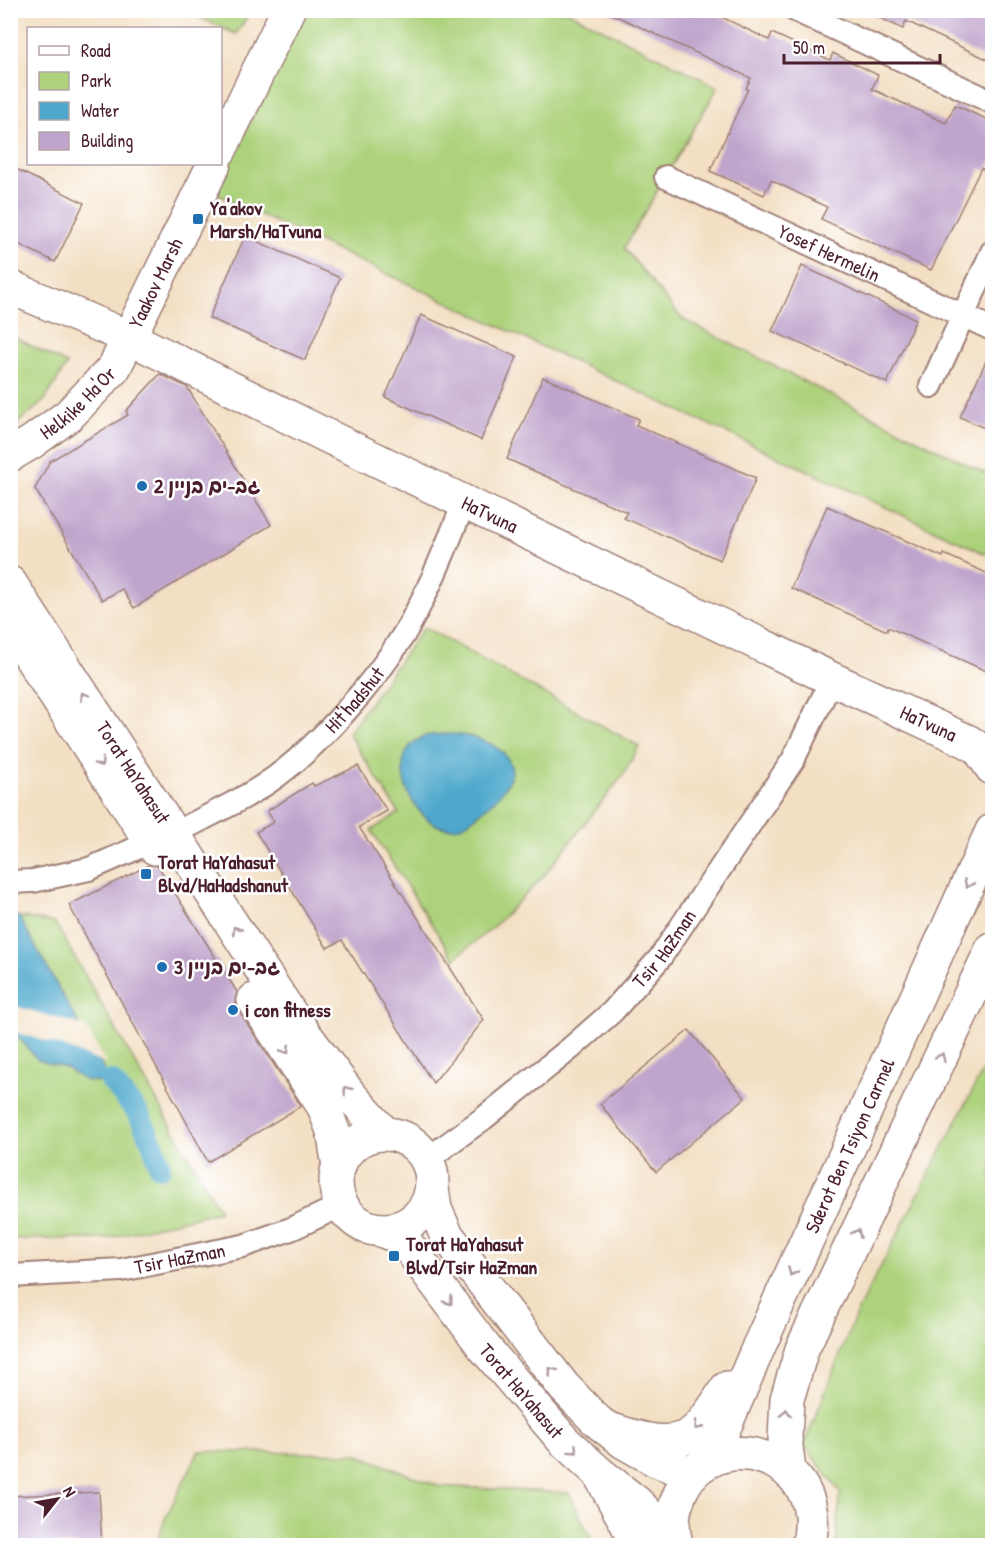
<svg xmlns="http://www.w3.org/2000/svg" width="1003" height="1556" font-family="'Patrick Hand','Playpen Sans Hebrew',sans-serif">
  <style>
    .green { fill: #add27b; stroke: #7c7853; stroke-width: 1.5 }
    .water { fill: #4ea8cc; stroke: #4c647c; stroke-width: 1.5 }
    .pier { fill: #f3dfc3 }
    .lines { fill: none; stroke-linecap: round; stroke-linejoin: round }
    .canal { stroke: #4ea8cc; stroke-width: 22 }
    .building { fill: #bfa4cc }
    .street-casing { stroke: #9e7f77; stroke-width: 26 }
    .secondary-casing { stroke: #9e7f77; stroke-width: 36 }
    .primary-casing { stroke: #9e7f77; stroke-width: 36 }
    .street { stroke: #fff; stroke-width: 22 }
    .secondary { stroke: #fff; stroke-width: 33 }
    .primary { stroke: #fff; stroke-width: 33 }
    .oneway { stroke: #ae9aa0 }
    .poi-dot { fill: #1f6fb2; stroke: #fff; stroke-width: 2 }
    .labels { text-anchor: middle; stroke-width: 5; stroke-linejoin: round; paint-order: stroke }
    .poi-label { font-size: 20px; font-weight: bold; fill: #4a1f2b; stroke: #fff; text-anchor: start }
    .street-label { font-size: 20px; fill: #4a1f2b; stroke: #fff }
  </style>
  <rect width="100%" height="100%" fill="#fff"/>
  <filter id="ink" filterUnits="userSpaceOnUse"><feTurbulence type="fractalNoise" baseFrequency=".0167" numOctaves="2"/><feDisplacementMap in="SourceGraphic" scale="12" xChannelSelector="R" yChannelSelector="G"/><feConvolveMatrix kernelMatrix="1 2 1 2 8 2 1 2 1" color-interpolation-filters="sRGB"/></filter>
  <filter id="wash" filterUnits="userSpaceOnUse"><feTurbulence type="fractalNoise" baseFrequency=".008" numOctaves="4" result="noise"/><feDisplacementMap in="SourceGraphic" scale="24" xChannelSelector="R" yChannelSelector="G"/><feGaussianBlur stdDeviation="1.35" result="paint"/><feColorMatrix in="noise" values="0 0 0 0 0 0 0 0 0 0 0 0 0 0 0 0 0 1.4 0 .05"/><feComposite in="paint" operator="in"/></filter>
  <g filter="url(#wash)">
    <rect width="100%" height="100%" fill="#f3dfc3"/>
    <g class="green">
      <polygon points="185,11 251,11 236,34"/>
      <polygon points="306,11 567,11 718,87 624,248 682,319 992,477 992,557 214,193"/>
      <polygon points="10,335 67,364 45,400 11,429"/>
      <polygon points="424,627 639,746 623,775 542,878 492,928 454,959 371,830 399,813 348,733"/>
      <polygon points="10,915 55,923 220,1211 104,1239 11,1239"/>
      <polygon points="992,1053 992,1545 836,1545 840,1492 804,1445 857,1312"/>
      <polygon points="199,1451 356,1454 438,1486 569,1493 594,1545 155,1545 166,1517"/>
    </g>
    <g class="water">
      <path d="M450,734C473,735 510,745 512,772C508,789 494,801 481,812C472,819 462,829 449,828C414,828 378,752 426,736C433,734 442,735 450,734Z"/>
      <polygon points="10,915 19,917 112,1084 84,1080 66,1068 38,1060 15,1033 10,1025"/>
    </g>
    <polygon class="pier" points="11,1005 85,1026 106,1064 56,1044 11,1031"/>
    <g class="lines">
      <polyline class="canal" points="111,1081 138,1113 153,1144 160,1167"/>
    </g>
    <g id="blocks">
      <g class="building">
        <polygon points="603,10 707,10 769,40 772,33 830,60 833,53 878,75 872,89 946,123 955,105 993,122 993,157 986,171 981,168 931,270 821,219 827,207 771,180 764,195 710,171 748,89 746,88 751,78"/>
        <polygon points="864,10 993,10 993,62 906,21 903,29"/>
        <polygon points="10,166 84,203 55,262 10,240"/>
        <polygon points="245,236 340,278 305,360 209,318"/>
        <polygon points="802,266 916,319 887,383 772,331"/>
        <polygon points="421,315 517,357 481,440 385,397"/>
        <polygon points="993,346 993,432 960,417"/>
        <polygon points="160,374 187,387 271,525 134,608 122,589 102,600 35,489 50,461 128,415 126,411"/>
        <polygon points="543,377 639,419 636,425 756,478 720,560 624,518 627,512 507,459"/>
        <polygon points="827,506 943,557 944,554 993,576 993,674 888,627 887,631 791,588"/>
        <polygon points="358,766 387,811 359,827 484,1020 433,1083 342,940 327,948 256,832 274,822 267,811 312,783 314,786"/>
        <polygon points="149,865 158,866 237,992 235,1000 238,1010 301,1106 208,1162 69,905"/>
        <polygon points="689,1030 745,1098 656,1172 600,1104"/>
        <polygon points="99,1492 102,1545 10,1545 10,1496"/>
      </g>
    </g>
  </g>
  <g filter="url(#ink)">
    <use href="#blocks" fill-opacity="0" stroke="#9e7f77" stroke-width="1.5"/>
    <g class="lines">
      <defs>
        <g id="street">
          <polyline points="795,10 992,102"/>
          <path id="s1" d="M666,177L992,329"/>
          <polyline points="931,386 992,252"/>
          <path id="s2" d="M173,834C207,816 246,799 277,776C322,742 375,682 404,634C429,592 446,546 465,501"/>
          <polyline points="10,882 33,881 89,869 151,842"/>
          <path id="s3" d="M426,1160L484,1118L571,1048L612,1012L660,958L793,760L832,679"/>
          <path id="s4" d="M10,1276L121,1270L243,1246L291,1229L342,1205"/>
        </g>
        <g id="secondary">
          <polyline points="220,150 288,10"/>
          <path id="s5" d="M10,287L130,338L325,435L832,679L969,742L979,749L992,768"/>
          <path id="s6" d="M10,455L32,442L69,415L114,368L214,164"/>
          <path id="s7" d="M10,583L295,1021L350,1095L385,1134"/>
          <polyline points="10,626 155,848"/>
          <polyline points="254,1000 324,1107 333,1131 339,1166"/>
          <circle cx="384" cy="1182" r="48"/>
          <polyline points="432,1188 435,1209 446,1234 564,1387 597,1421 624,1442 656,1460 692,1474"/>
          <path id="s8" d="M381,1230L396,1236L405,1242L484,1347L564,1441L599,1473L637,1503L675,1542"/>
        </g>
        <g id="primary">
          <path d="M606,1428C633,1436 672,1453 696,1430C708,1419 718,1401 727,1388"/>
          <path id="s9" d="M710,1461L759,1346L992,831"/>
          <polyline points="789,1471 785,1438 787,1399 802,1349 992,949"/>
          <polyline points="599,1473 639,1546"/>
          <path d="M677,1546C671,1529 672,1512 679,1496C708,1419 833,1454 808,1546"/>
        </g>
      </defs>
      <use href="#street" class="street-casing"/>
      <use href="#secondary" class="secondary-casing"/>
      <use href="#primary" class="primary-casing"/>
      <use href="#street" class="street"/>
      <use href="#secondary" class="secondary"/>
      <use href="#primary" class="primary"/>
    </g>
    <defs><path id="oneway-chevron" d="M-2-3.5L2.5 0L-2 3.5" fill="none" stroke-width="1.6" stroke-linecap="round" stroke-linejoin="round" transform="scale(1.5)"/></defs>
    <g class="oneway">
      <use href="#oneway-chevron" transform="translate(84 696) rotate(-123)"/>
      <use href="#oneway-chevron" transform="translate(100 763) rotate(57)"/>
      <use href="#oneway-chevron" transform="translate(968 884) rotate(114)"/>
      <use href="#oneway-chevron" transform="translate(236 930) rotate(-123)"/>
      <use href="#oneway-chevron" transform="translate(286 1050) rotate(57)"/>
      <use href="#oneway-chevron" transform="translate(941 1057) rotate(-65)"/>
      <use href="#oneway-chevron" transform="translate(347 1090) rotate(-128)"/>
      <use href="#oneway-chevron" transform="translate(857 1233) rotate(-65)"/>
      <use href="#oneway-chevron" transform="translate(792 1272) rotate(114)"/>
      <use href="#oneway-chevron" transform="translate(449 1301) rotate(53)"/>
      <use href="#oneway-chevron" transform="translate(552 1371) rotate(-128)"/>
      <use href="#oneway-chevron" transform="translate(786 1413) rotate(-86)"/>
      <use href="#oneway-chevron" transform="translate(698 1426) rotate(132)"/>
      <use href="#oneway-chevron" transform="translate(574 1450) rotate(42)"/>
    </g>
  </g>
  <g class="poi-dot">
    <rect x="192" y="213" width="12" height="12" rx="3"/>
    <circle cx="142" cy="486" r="6"/>
    <rect x="140" y="868" width="12" height="12" rx="3"/>
    <circle cx="162" cy="967" r="6"/>
    <circle cx="233" cy="1010" r="6"/>
    <rect x="388" y="1250" width="12" height="12" rx="3"/>
  </g>
  <g class="labels">
    <g class="poi-label">
      <text x="210" y="215">Ya'akov<tspan x="210" dy="23">Marsh/HaTvuna</tspan></text>
      <text x="154" y="493">גב-ים בניין 2</text>
      <text x="158" y="869">Torat HaYahasut<tspan x="158" dy="23">Blvd/HaHadshanut</tspan></text>
      <text x="174" y="974">גב-ים בניין 3</text>
      <text x="245" y="1017">i con fitness</text>
      <text x="406" y="1251">Torat HaYahasut<tspan x="406" dy="23">Blvd/Tsir HaZman</tspan></text>
    </g>
    <g class="street-label">
      <text dy="7" stroke="none"><textPath href="#s1" startOffset="180">Yosef Hermelin</textPath></text>
      <text dy="7" stroke="none"><textPath href="#s6" startOffset="231">Yaakov Marsh</textPath></text>
      <text dy="7" stroke="none"><textPath href="#s6" startOffset="86">Helkike Ha'Or</textPath></text>
      <text dy="7" stroke="none"><textPath href="#s5" startOffset="531">HaTvuna</textPath></text>
      <text dy="7" stroke="none"><textPath href="#s2" startOffset="228">Hit'hadshut</textPath></text>
      <text dy="7" stroke="none"><textPath href="#s5" startOffset="1017">HaTvuna</textPath></text>
      <text dy="7" stroke="none"><textPath href="#s7" startOffset="226">Torat HaYahasut</textPath></text>
      <text dy="7" stroke="none"><textPath href="#s3" startOffset="320">Tsir HaZman</textPath></text>
      <text dy="7" stroke="none"><textPath href="#s9" startOffset="345">Sderot Ben Tsiyon Carmel</textPath></text>
      <text dy="7" stroke="none"><textPath href="#s4" startOffset="171">Tsir HaZman</textPath></text>
      <text dy="7" stroke="none"><textPath href="#s8" startOffset="216">Torat HaYahasut</textPath></text>
    </g>
  </g>
  <rect width="1003" height="1556" fill="none" stroke="#fff" stroke-width="36"/>
  <rect x="27" y="27" width="195" height="138" fill="#ffffff" stroke="#b7a5aa" stroke-width="1.5"/>
  <rect x="39" y="46" width="30" height="9" fill="#ffffff" stroke="#b7a5aa" stroke-width="1.5"/>
  <text x="81" y="57" font-size="18" fill="#4a1f2b">Road</text>
  <rect x="39" y="72" width="30" height="18" fill="#add27b" stroke="#b7a5aa" stroke-width="1.5"/>
  <text x="81" y="87" font-size="18" fill="#4a1f2b">Park</text>
  <rect x="39" y="102" width="30" height="18" fill="#4ea8cc" stroke="#b7a5aa" stroke-width="1.5"/>
  <text x="81" y="117" font-size="18" fill="#4a1f2b">Water</text>
  <rect x="39" y="132" width="30" height="18" fill="#bfa4cc" stroke="#b7a5aa" stroke-width="1.5"/>
  <text x="81" y="147" font-size="18" fill="#4a1f2b">Building</text>
  <g transform="translate(57 1499) rotate(59)" stroke="#ffffff" stroke-width="4.5" paint-order="stroke">
  <path d="M0-4.5L10 22L0 15L-10 22Z" fill="#4a1f2b"/>
  <text y="-9" font-size="16" font-weight="bold" text-anchor="middle" fill="#4a1f2b">N</text>
  </g>
  <path d="M784 54v9h156v-9" fill="none" stroke="#4a1f2b" stroke-width="3"/>
  <text x="793" y="54" font-size="18" fill="#4a1f2b" stroke="#ffffff" stroke-width="4.5" paint-order="stroke">50 m</text>
</svg>
